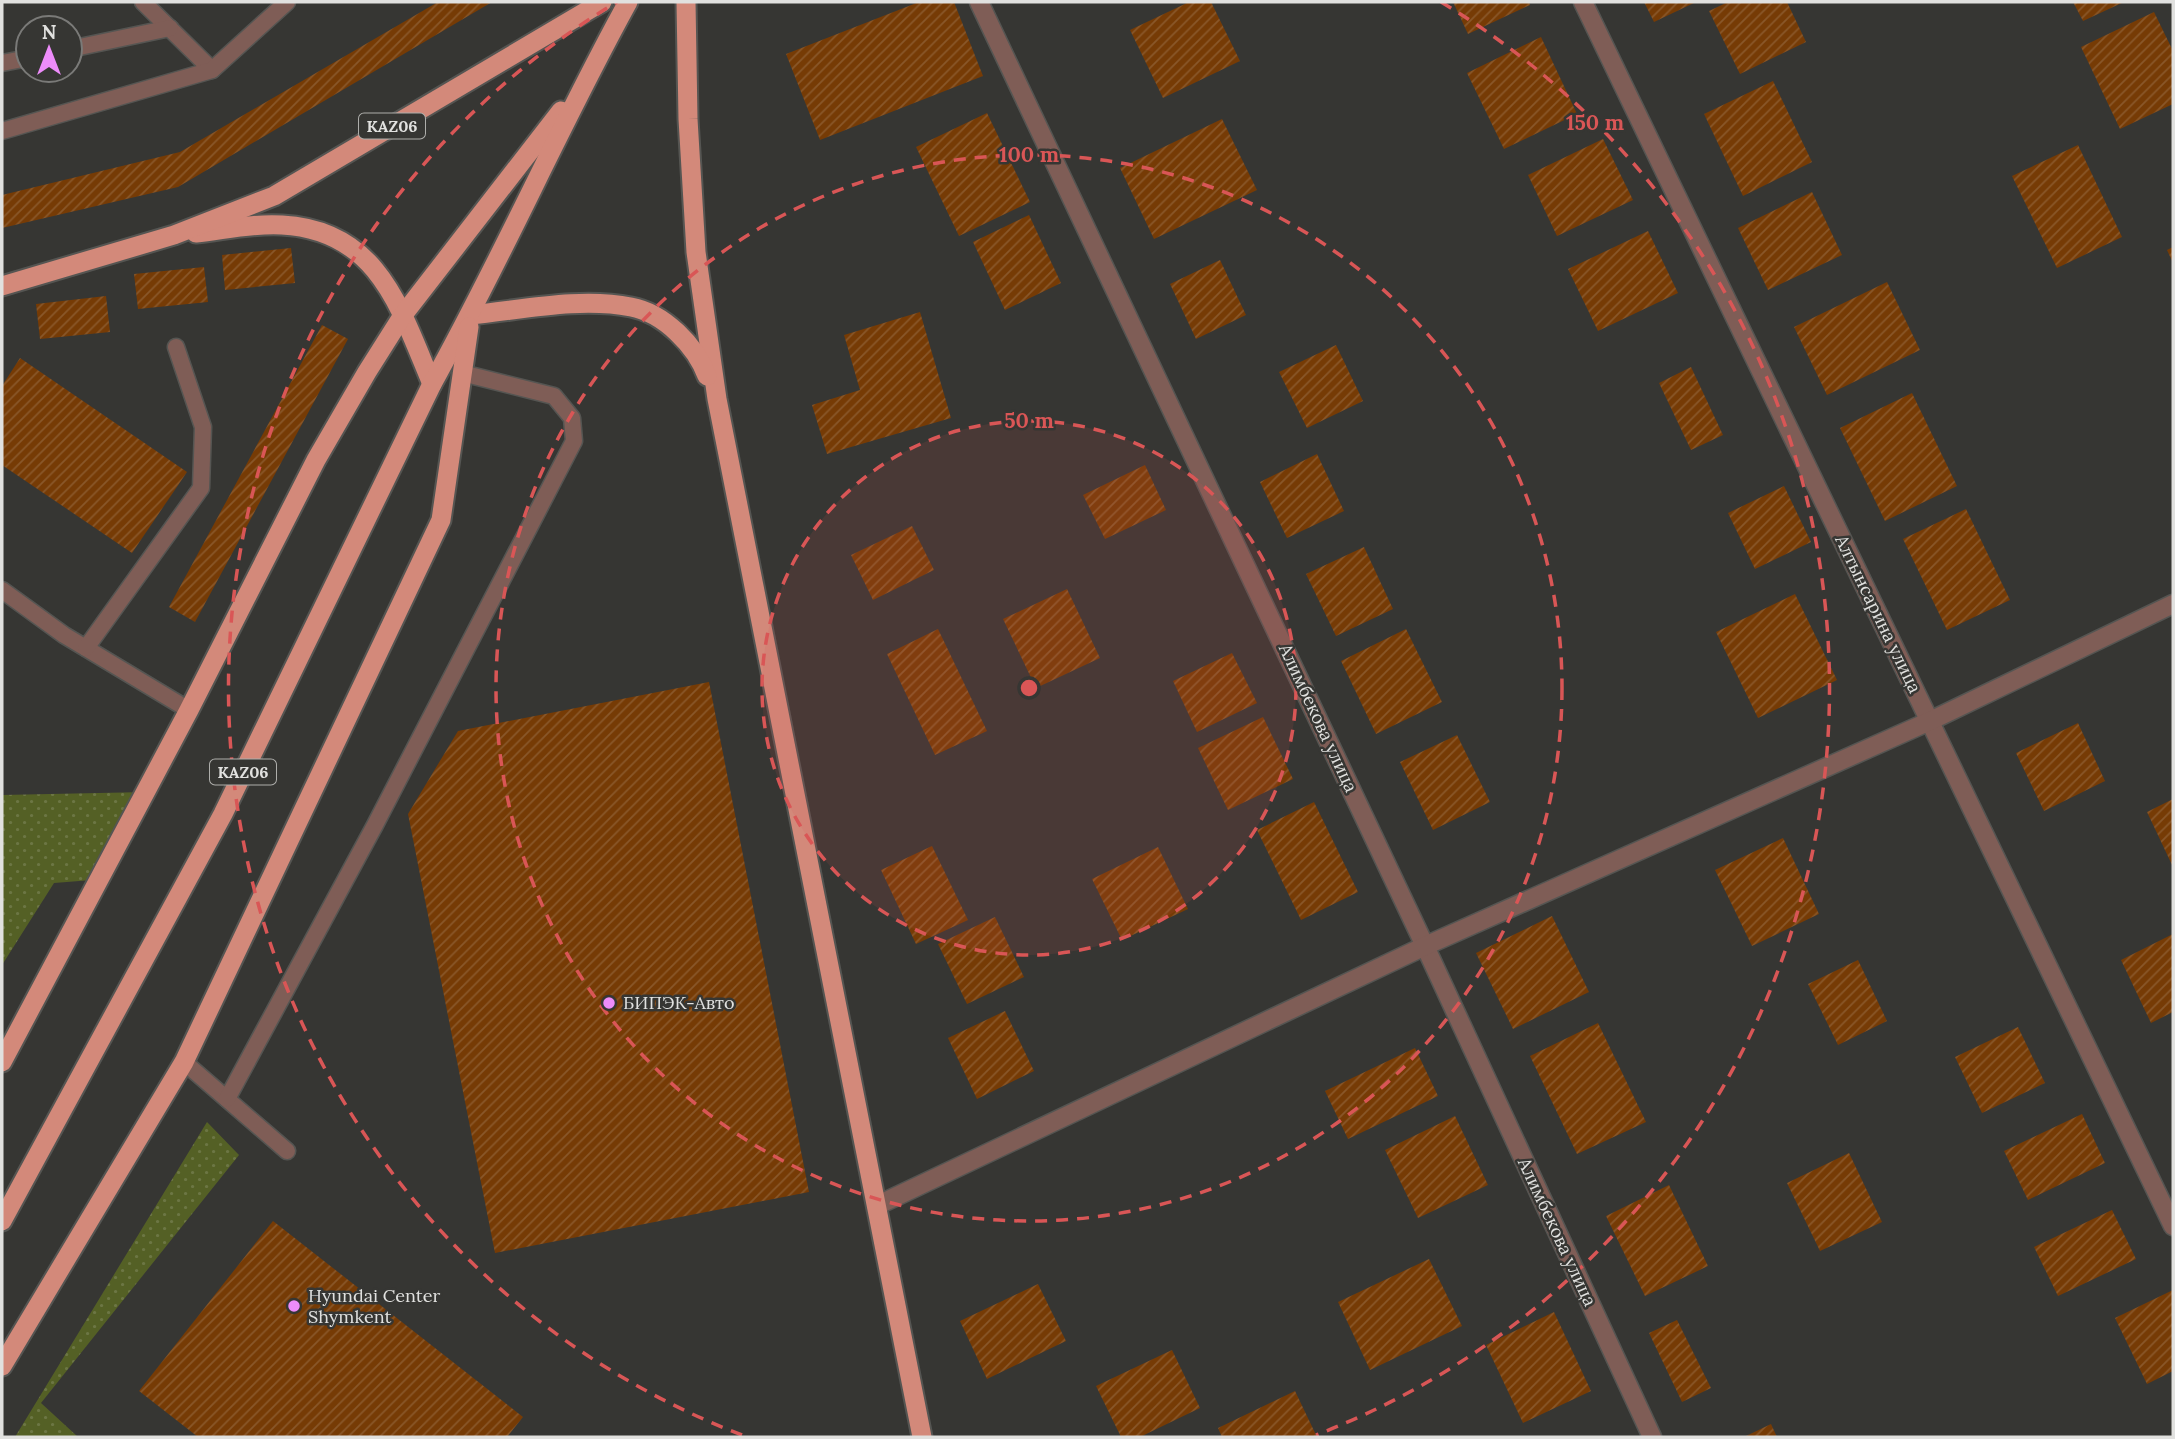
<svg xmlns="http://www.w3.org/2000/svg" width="2175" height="1439" font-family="Lora,serif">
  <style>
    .grass { fill: url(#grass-dots) }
    .building { fill: url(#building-hatch) }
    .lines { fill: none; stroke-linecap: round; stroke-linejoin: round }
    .service-casing { stroke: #555552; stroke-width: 19 }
    .minor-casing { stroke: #555552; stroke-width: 21 }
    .trunk-casing { stroke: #555552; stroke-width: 23 }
    .service { stroke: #7f5d56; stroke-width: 16 }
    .minor { stroke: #7f5d56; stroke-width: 18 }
    .trunk { stroke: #d3897a; stroke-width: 19 }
    .ring { fill: none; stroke: #d95656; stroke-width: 3.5; stroke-dasharray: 12 9 }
    .poi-dot { fill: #ed8cfa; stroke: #363633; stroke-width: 2.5 }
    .labels { text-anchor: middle; stroke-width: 5; stroke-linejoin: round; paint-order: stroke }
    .shield { fill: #363633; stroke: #aeaeab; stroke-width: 2 }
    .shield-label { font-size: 16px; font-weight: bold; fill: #e1e1df }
    .street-label { font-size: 18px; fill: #e1e1df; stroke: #363633 }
    .poi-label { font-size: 18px; fill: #e1e1df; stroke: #363633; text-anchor: start }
    .centre { fill: #d95656; stroke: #363633; stroke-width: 3.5 }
    .ring-label { font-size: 21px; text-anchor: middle; font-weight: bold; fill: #d95656; stroke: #363633; stroke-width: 5; stroke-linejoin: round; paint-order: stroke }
  </style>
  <defs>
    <pattern id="grass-dots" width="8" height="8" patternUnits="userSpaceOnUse" patternTransform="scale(1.75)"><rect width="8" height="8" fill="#546025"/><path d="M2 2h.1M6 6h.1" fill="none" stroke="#6c7644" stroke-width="1.8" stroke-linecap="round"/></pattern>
    <pattern id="building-hatch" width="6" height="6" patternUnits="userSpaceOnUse" patternTransform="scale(1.75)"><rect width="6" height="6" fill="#763b05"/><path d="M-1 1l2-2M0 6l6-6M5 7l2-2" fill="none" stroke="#895729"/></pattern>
  </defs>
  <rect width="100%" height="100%" fill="#363633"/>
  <g class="grass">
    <polygon points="147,792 92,880 54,883 2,965 2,795"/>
    <polygon points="207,1122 239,1155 41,1403 78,1437 15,1437"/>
  </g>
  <g class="building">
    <polygon points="438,2 492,2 178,187 2,228 2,195 180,152"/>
    <polygon points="919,2 954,2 983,76 820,140 786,54"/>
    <polygon points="1189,2 1211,2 1240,61 1163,98 1130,30"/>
    <polygon points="1453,2 1529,2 1530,5 1468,34"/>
    <polygon points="1644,2 1696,2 1654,22"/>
    <polygon points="1728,2 1787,2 1806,42 1740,74 1709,11"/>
    <polygon points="2073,2 2124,2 2083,21"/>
    <polygon points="2154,12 2173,51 2173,104 2120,129 2081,47"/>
    <polygon points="1541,37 1577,114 1504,149 1467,73"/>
    <polygon points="1773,81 1812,162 1743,196 1704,114"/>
    <polygon points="987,113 1030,202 959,236 916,147"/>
    <polygon points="1222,119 1257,190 1154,239 1120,168"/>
    <polygon points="1603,139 1633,200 1557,236 1528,175"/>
    <polygon points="2078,145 2122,237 2057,268 2012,176"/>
    <polygon points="1812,192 1842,255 1768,290 1738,228"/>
    <polygon points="1029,215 1061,283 1005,310 973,242"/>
    <polygon points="1648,231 1678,293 1598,331 1568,269"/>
    <polygon points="2173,247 2173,263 2167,250"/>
    <polygon points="291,248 295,283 225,290 222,255"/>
    <polygon points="1220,260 1246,315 1196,339 1170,284"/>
    <polygon points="204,267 208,302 138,309 134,274"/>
    <polygon points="1887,282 1920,350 1827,395 1794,327"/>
    <polygon points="106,296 110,332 40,339 36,304"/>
    <polygon points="920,312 951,418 827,454 812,405 860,390 844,335"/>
    <polygon points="322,325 348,339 195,622 169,607"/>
    <polygon points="1336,345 1363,401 1307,428 1279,372"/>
    <polygon points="20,358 187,472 132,553 2,465 2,386"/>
    <polygon points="1691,367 1723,435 1691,450 1659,383"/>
    <polygon points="1912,393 1957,486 1885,521 1840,428"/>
    <polygon points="1317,454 1344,511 1287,538 1260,482"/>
    <polygon points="1145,465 1166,510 1105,539 1083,495"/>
    <polygon points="1784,486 1811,542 1755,569 1728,513"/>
    <polygon points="1966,509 2010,600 1947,630 1903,539"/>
    <polygon points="912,526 934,570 873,600 851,555"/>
    <polygon points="1364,547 1393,609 1336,636 1306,574"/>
    <polygon points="1067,589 1100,658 1036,688 1003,619"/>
    <polygon points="1795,594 1837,680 1758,718 1716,632"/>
    <polygon points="938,629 987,731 935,755 887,654"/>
    <polygon points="1406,629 1442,702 1376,734 1341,661"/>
    <polygon points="1232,653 1257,703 1197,732 1173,681"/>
    <polygon points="709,682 809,1192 495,1253 408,814 458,731"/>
    <polygon points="1263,717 1293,779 1228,810 1198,748"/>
    <polygon points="2078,723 2105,781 2044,811 2016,753"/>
    <polygon points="1457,735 1490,802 1433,830 1400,762"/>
    <polygon points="2173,799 2173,867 2147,812"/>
    <polygon points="1314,802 1358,892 1301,920 1257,830"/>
    <polygon points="1783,838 1819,914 1752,946 1715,870"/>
    <polygon points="932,846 968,920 916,944 881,870"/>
    <polygon points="1158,847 1188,909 1122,940 1092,879"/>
    <polygon points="1552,916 1589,992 1513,1029 1476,953"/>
    <polygon points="995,917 1024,977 967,1004 938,944"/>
    <polygon points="2173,934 2173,1012 2151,1023 2121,960"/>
    <polygon points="1858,960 1887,1021 1838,1045 1808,984"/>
    <polygon points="1005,1011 1034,1071 977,1099 948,1038"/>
    <polygon points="1598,1023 1646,1122 1577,1154 1530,1056"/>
    <polygon points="2018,1027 2045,1083 1982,1113 1955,1057"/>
    <polygon points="1415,1048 1438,1096 1348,1139 1325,1091"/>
    <polygon points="2082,1114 2105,1163 2028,1200 2004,1151"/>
    <polygon points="1455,1116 1488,1185 1418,1218 1385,1150"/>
    <polygon points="1849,1153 1882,1222 1820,1251 1787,1183"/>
    <polygon points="1669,1185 1708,1266 1645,1296 1606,1216"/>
    <polygon points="2112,1210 2136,1259 2058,1296 2034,1247"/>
    <polygon points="273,1221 523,1417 507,1437 198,1437 139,1391"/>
    <polygon points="1429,1259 1462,1326 1370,1370 1338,1302"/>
    <polygon points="1038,1284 1066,1341 987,1379 960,1321"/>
    <polygon points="2173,1290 2173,1371 2147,1384 2115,1318"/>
    <polygon points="1554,1312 1591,1391 1523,1423 1486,1345"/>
    <polygon points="1677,1320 1711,1388 1682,1402 1649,1333"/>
    <polygon points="1172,1350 1200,1408 1140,1437 1121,1437 1096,1386"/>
    <polygon points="1295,1391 1317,1437 1222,1437 1218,1428"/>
    <polygon points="1771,1424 1777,1437 1744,1437"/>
  </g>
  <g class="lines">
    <defs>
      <g id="service">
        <polyline points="143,2 212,70"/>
        <polyline points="70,49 170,28"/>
        <polyline points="2,63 28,58"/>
        <polyline points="2,131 212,70 287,2"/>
        <polyline points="2,590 64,635 189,710"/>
        <polyline points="86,648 201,488 203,427 176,347"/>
        <polyline points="184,1062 287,1151"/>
        <polyline points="227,1099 375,825 574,441 572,418 554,396 462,373"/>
      </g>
      <g id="minor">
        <polyline points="979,2 1425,946 1652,1437"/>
        <polyline points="1583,2 2173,1226"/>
        <polyline points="876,1206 1425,946 1930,721 2173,604"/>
      </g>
      <g id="trunk">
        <polyline points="686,2 688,119 696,252 717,399 922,1437"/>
        <path d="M196,233C224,230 254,223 282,225C378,230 400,308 432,384"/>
        <polyline points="2,286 174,235 274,196 602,2"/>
        <path d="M470,315C522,310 579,297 631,307C664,313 696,346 707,376"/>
        <polyline points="2,1062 189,710 316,460 367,372 403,315 561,111"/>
        <path d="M2,1221L223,814L432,384C502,259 559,127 628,2"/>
        <polyline points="2,1366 184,1062 441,520 469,327"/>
      </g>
    </defs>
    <use href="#service" class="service-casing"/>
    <use href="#minor" class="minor-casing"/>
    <use href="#trunk" class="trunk-casing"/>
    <use href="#service" class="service"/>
    <use href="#minor" class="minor"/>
    <use href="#trunk" class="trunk"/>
  </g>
  <circle cx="1029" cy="688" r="267" fill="#d95656" fill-opacity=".12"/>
  <g class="ring">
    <circle cx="1029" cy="688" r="267"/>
    <circle cx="1029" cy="688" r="533"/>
    <path d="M742 1435A800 800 0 0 1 617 2M1441 2A800 800 0 0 1 1316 1435"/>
  </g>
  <g class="poi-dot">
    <circle cx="609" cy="1003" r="7"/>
    <circle cx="294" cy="1306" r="7"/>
  </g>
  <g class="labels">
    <g class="shield">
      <rect x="359" y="113.5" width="66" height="25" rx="5"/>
      <rect x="210" y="759.5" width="66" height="25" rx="5"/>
    </g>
    <g class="shield-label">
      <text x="392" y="132">KАZ06</text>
      <text x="243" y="778">KАZ06</text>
    </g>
    <g class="street-label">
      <text transform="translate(1878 614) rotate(64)" y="6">Алтынсарина улица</text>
      <text transform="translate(1318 718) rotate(65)" y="6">Алимбекова улица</text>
      <text transform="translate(1557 1232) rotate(65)" y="6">Алимбекова улица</text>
    </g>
    <g class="poi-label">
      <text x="623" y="1009">БИПЭК-Авто</text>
      <text x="308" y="1302">Hyundai Center<tspan x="308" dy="21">Shymkent</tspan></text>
    </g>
  </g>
  <circle cx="1029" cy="688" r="10" class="centre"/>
  <g class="ring-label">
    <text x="1595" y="130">150 m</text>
    <text x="1029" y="162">100 m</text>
    <text x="1029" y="428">50 m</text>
  </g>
  <rect width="2175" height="1439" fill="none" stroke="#e1e1df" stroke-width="7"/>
  <g transform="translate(49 49)"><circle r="33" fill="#363633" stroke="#7a7a78" stroke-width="2"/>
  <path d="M0-5L12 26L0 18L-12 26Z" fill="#ed8cfa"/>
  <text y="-10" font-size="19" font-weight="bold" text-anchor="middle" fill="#e1e1df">N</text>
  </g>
</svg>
